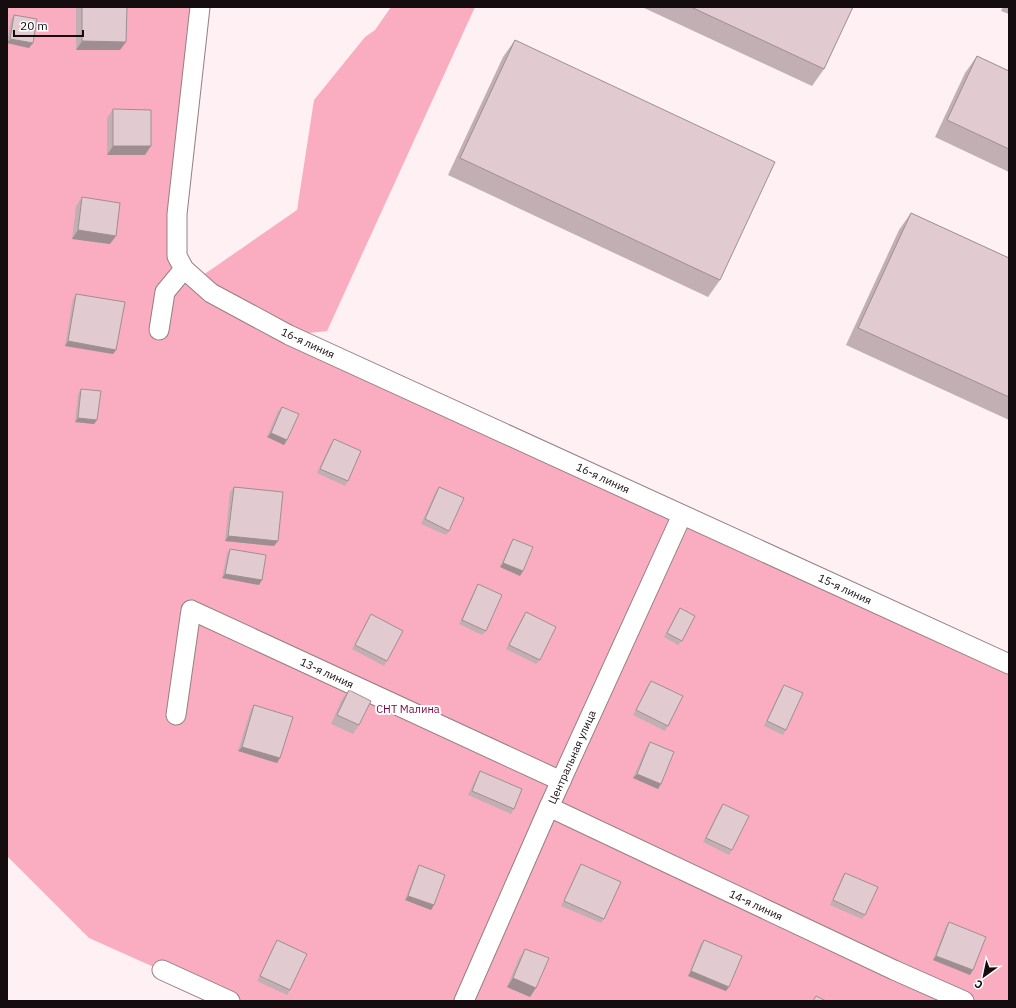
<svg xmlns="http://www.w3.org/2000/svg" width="1016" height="1008" font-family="'IBM Plex Sans',sans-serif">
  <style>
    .green { fill: #faadc0 }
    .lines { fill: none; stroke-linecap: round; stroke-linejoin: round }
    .minor-casing { stroke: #947f84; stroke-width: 21 }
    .minor { stroke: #fff; stroke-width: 19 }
    .wall { fill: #c2afb3 }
    .shaded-wall { fill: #9e8e92 }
    .building { fill: #e2cbd0; stroke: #9e8e92 }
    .labels { text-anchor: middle; stroke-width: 4; stroke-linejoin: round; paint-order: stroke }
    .street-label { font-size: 11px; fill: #140c0e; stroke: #fff }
    .park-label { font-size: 11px; fill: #7b053a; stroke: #fff }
  </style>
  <rect width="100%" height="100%" fill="#fef0f3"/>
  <polygon class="green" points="7,7 200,7 177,256 196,280 297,210 314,100 365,37 375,30 391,7 475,7 327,331 290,335 1009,664 1009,1001 230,1001 89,938 7,856"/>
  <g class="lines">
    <defs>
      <g id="minor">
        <polyline points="200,7 177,214 177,256 184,269 211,293 289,335 1009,664"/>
        <polyline points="159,330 165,292 184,269"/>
        <polyline points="176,715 191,610 561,781"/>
        <polyline points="549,807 894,970 964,1001"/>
        <polyline points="162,970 230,1001"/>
        <polyline points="464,1001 549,807 682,515"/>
      </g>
    </defs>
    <use href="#minor" class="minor-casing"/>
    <use href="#minor" class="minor"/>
  </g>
  <g class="wall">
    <polygon points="76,7 127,7 120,50 76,50"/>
    <polygon points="642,7 852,7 824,69 812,86"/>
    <polygon points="1003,7 1009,7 1009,14 1001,11"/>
    <polygon points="14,15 33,43 29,48 7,43 11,19"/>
    <polygon points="515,40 720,280 708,297 448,175 503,57"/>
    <polygon points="977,56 1009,71 1009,172 935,137 965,73"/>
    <polygon points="113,109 145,155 107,155 107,118"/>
    <polygon points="82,197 110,244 72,239 76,206"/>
    <polygon points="911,213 1009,258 1009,420 846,345 899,230"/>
    <polygon points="76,294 116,350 113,354 65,346 73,299"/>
    <polygon points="81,389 97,420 94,424 75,422 78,394"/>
    <polygon points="282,407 287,440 284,445 267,437 278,411"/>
    <polygon points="334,439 348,481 345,486 317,473 331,443"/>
    <polygon points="234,487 278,541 274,546 225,541 230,492"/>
    <polygon points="439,487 449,531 446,535 421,524 436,491"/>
    <polygon points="513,539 523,571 520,576 500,567 510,544"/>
    <polygon points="230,549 259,585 222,578 227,553"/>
    <polygon points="478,584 486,631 482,635 459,624 475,589"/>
    <polygon points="680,608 682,641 678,645 664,637 677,612"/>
    <polygon points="526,612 540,660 536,664 506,649 523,616"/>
    <polygon points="371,614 387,661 384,666 352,649 368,619"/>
    <polygon points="651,681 668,726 665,731 633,715 648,685"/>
    <polygon points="784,685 786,730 783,735 764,726 781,689"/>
    <polygon points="349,690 359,725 353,734 331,724 342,699"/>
    <polygon points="254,705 280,758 277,763 238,751 251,709"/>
    <polygon points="650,742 661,784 658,789 633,778 647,746"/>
    <polygon points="480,771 514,809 511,814 468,795 477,776"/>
    <polygon points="723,804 732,850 729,855 703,842 720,808"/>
    <polygon points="581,864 604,919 601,923 561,906 578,869"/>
    <polygon points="419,865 434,905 431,910 405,900 416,870"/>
    <polygon points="845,873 865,915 862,919 830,905 842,877"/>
    <polygon points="949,922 973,970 970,975 933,960 946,926"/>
    <polygon points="277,940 290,990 287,995 257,981 274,945"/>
    <polygon points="704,940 726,991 688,976 700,945"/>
    <polygon points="525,949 530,997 507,987 519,958"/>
  </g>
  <g class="shaded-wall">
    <polygon points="10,39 33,43 29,48 7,43"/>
    <polygon points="82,41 126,42 120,50 76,50"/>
    <polygon points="113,146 151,146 145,155 107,155"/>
    <polygon points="78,230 116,236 110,244 72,239"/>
    <polygon points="68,341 116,350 113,354 65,346"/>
    <polygon points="78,418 97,420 94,424 75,422"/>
    <polygon points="271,433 287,440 284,445 267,437"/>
    <polygon points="228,536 278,541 274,546 225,541"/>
    <polygon points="503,563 523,571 520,576 500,567"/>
    <polygon points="225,574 262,580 259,585 222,578"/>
    <polygon points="242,747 280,758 277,763 238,751"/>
    <polygon points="637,774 661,784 658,789 633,778"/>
    <polygon points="408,896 434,905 431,910 405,900"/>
    <polygon points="936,956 973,970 970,975 933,960"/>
    <polygon points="691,971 729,987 726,991 688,976"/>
    <polygon points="513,978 536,988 530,997 507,987"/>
  </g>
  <g class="building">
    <polygon points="82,7 127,7 126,42 82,41"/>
    <polygon points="691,7 853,7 824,69"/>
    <polygon points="14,15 37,19 33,43 10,39"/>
    <polygon points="515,40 775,162 720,280 460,158"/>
    <polygon points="977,56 1009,71 1009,149 947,120"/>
    <polygon points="113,109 151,110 151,146 113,146"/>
    <polygon points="82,197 120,203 116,236 78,230"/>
    <polygon points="911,213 1009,258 1009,397 858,328"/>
    <polygon points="76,294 125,302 116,350 68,341"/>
    <polygon points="81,389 101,391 97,420 78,418"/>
    <polygon points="282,407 299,414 287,440 271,433"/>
    <polygon points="334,439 361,451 348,481 320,469"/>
    <polygon points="234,487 283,492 278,541 228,536"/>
    <polygon points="439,487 464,498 449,531 425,519"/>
    <polygon points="513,539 533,547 523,571 503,563"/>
    <polygon points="230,549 266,555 262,580 225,574"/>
    <polygon points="478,584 502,595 486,631 462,620"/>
    <polygon points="680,608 695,616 682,641 667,633"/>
    <polygon points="526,612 556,627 540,660 509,645"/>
    <polygon points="371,614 403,631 387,661 355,645"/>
    <polygon points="651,681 683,696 668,726 636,710"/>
    <polygon points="784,685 803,693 786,730 767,721"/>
    <polygon points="349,690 371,701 359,725 337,715"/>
    <polygon points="254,705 293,717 280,758 242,747"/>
    <polygon points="650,742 674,752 661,784 637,774"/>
    <polygon points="480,771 522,789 514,809 472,791"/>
    <polygon points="723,804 749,816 732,850 706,838"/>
    <polygon points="581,864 621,882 604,919 564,901"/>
    <polygon points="419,865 445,875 434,905 408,896"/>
    <polygon points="845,873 878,887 865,915 833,900"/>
    <polygon points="949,922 986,937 973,970 936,956"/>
    <polygon points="277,940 307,954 290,990 260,976"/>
    <polygon points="704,940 742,956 729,987 691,971"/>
    <polygon points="525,949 549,958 536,988 513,978"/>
    <polygon points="816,996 826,1001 813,1001"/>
  </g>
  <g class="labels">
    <g class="street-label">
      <text transform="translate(308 343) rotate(25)" y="4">16-я линия</text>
      <text transform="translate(603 478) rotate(25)" y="4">16-я линия</text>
      <text transform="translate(845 589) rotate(25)" y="4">15-я линия</text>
      <text transform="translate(327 673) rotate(25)" y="4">13-я линия</text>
      <text transform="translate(572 757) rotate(-66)" y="4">Центральная улица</text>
      <text transform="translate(756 905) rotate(25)" y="4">14-я линия</text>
    </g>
    <g class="park-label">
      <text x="408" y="713">СНТ Малина</text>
    </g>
  </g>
  <rect width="1016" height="1008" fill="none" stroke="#140c0e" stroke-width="16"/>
  <g transform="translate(984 976) rotate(213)" stroke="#ffffff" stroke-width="3" paint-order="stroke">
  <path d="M0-3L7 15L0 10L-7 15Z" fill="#140c0e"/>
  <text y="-6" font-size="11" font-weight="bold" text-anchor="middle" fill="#140c0e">С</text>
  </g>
  <path d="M14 30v6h69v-6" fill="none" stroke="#140c0e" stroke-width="2"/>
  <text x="20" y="30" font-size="12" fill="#140c0e" stroke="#ffffff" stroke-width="3" paint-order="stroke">20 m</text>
</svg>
